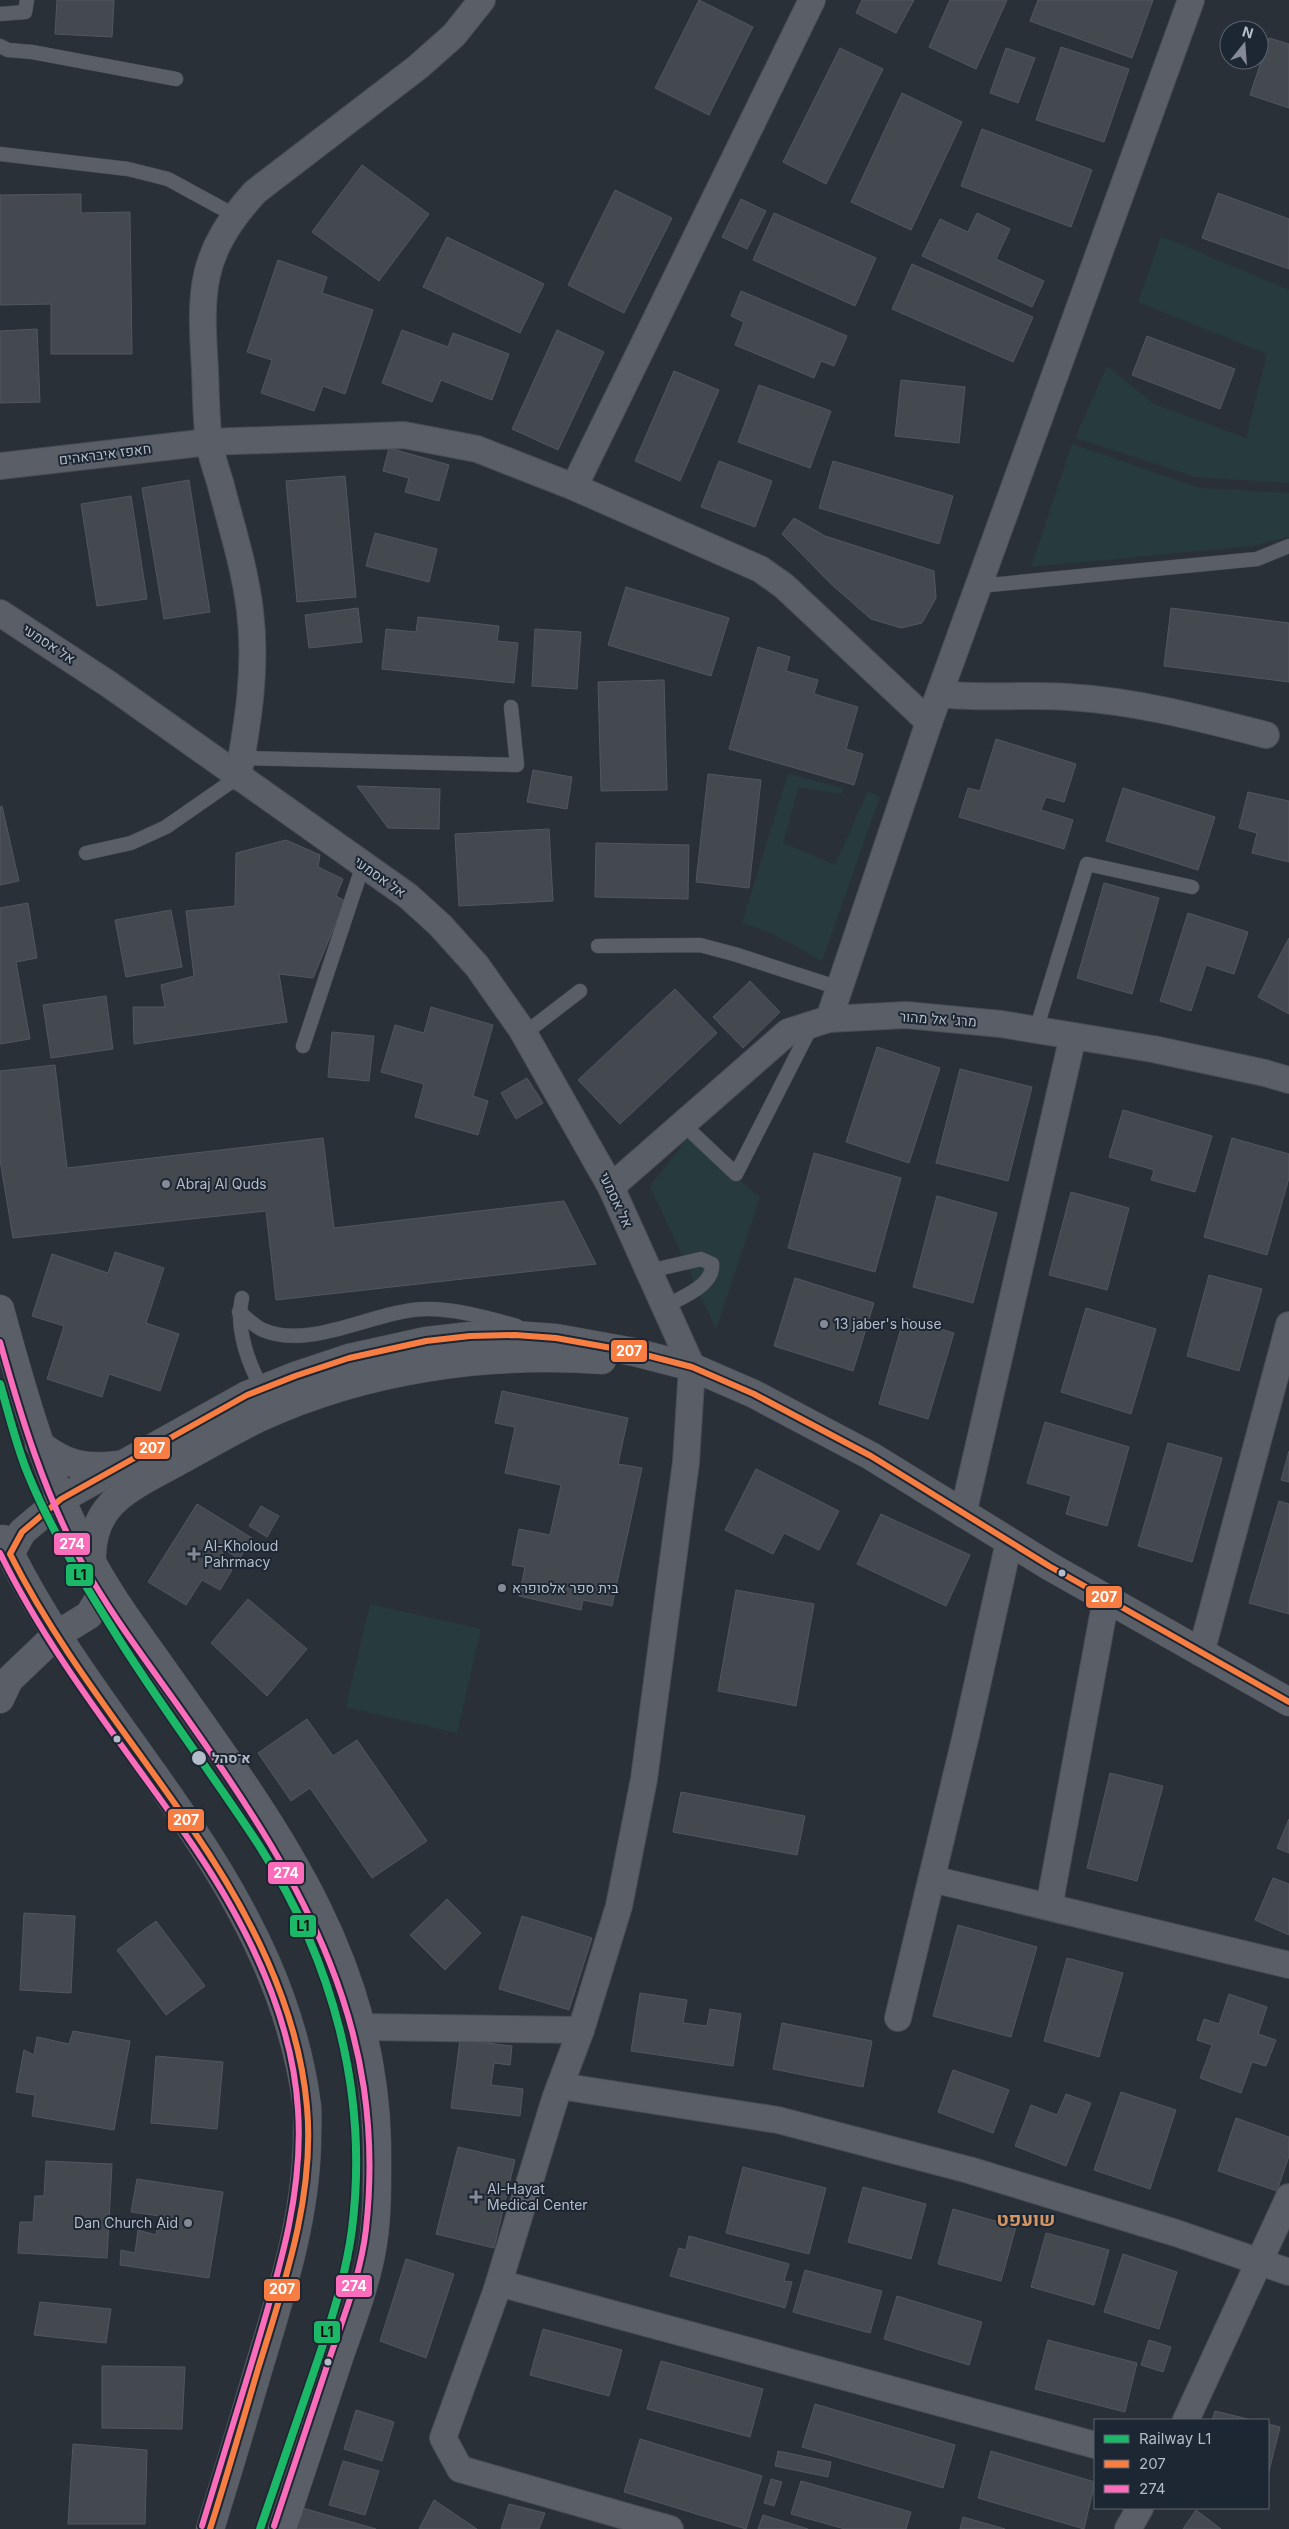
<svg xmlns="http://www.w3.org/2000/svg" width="1289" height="2529" font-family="Inter,Heebo,sans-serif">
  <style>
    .green { fill: #273a3e }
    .building { fill: #444950; stroke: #52575f }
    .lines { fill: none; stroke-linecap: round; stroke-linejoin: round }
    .service-casing { stroke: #484c53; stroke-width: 15 }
    .minor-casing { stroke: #484c53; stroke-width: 28 }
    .tertiary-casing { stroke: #484c53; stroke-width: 29 }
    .service { stroke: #5a5e66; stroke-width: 14 }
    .minor { stroke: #5a5e66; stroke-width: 26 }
    .tertiary { stroke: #5a5e66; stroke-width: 28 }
    .bus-1-casing { stroke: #1d2633; stroke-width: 10 }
    .bus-2-casing { stroke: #1d2633; stroke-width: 10 }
    .bus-1 { stroke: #f77d43; stroke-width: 6 }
    .bus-2 { stroke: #fb6dba; stroke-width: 6 }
    .rail-1-casing { stroke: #1d2633; stroke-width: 11 }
    .rail-1 { stroke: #1ab867; stroke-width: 8 }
    .poi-dot { fill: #848b96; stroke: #1d2633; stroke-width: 2 }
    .bus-dot { fill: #b4bcc9; stroke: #1d2633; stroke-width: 2 }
    .labels { text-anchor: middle; stroke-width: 4; stroke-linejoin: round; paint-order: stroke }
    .street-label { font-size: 14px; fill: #b4bcc9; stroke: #1d2633 }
    .poi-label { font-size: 14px; fill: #b4bcc9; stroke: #1d2633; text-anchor: start }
    .stop-label { font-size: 14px; font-weight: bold; fill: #b4bcc9; stroke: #1d2633; text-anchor: start }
    .district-label { font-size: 19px; font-weight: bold; fill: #d59563; stroke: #1d2633 }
    .line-badge { stroke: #1d2633; stroke-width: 2 }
    .badge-label { font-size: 14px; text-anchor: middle; font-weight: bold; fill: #fff }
    .pale-badge-label { font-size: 14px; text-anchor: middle; font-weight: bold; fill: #111 }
  </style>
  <rect width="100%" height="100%" fill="#2a3038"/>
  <g class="green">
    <polygon points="1161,236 1289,290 1289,483 1196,477 1075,438 1107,366 1154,404 1246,438 1267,354 1138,302"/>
    <polygon points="1072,444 1200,488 1289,493 1289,537 1252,546 1031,567"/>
    <polygon points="788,774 844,788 841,794 799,787 783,843 835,865 868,791 880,797 822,961 773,934 742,923"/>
    <polygon points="688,1138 760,1197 716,1329 650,1186"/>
    <polygon points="370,1604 481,1629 457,1733 346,1707"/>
  </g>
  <g class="building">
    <polygon points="57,0 114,0 112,37 55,34"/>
    <polygon points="699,0 753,27 709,115 655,88"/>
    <polygon points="862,0 914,0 896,33 856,13"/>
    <polygon points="950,0 1007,0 976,69 929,47"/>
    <polygon points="1038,0 1153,0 1132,58 1030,21"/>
    <polygon points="1269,38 1289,44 1289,108 1250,95"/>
    <polygon points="1061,47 1129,69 1104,142 1036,120"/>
    <polygon points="840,48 883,69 826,184 783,162"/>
    <polygon points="1006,48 1035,58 1018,103 990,93"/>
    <polygon points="902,93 962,122 911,230 851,202"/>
    <polygon points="982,129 1092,170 1071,227 961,186"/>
    <polygon points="362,165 429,214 379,281 312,232"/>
    <polygon points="615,190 672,218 624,313 568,285"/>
    <polygon points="1218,193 1289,219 1289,269 1202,238"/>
    <polygon points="81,194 81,213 130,212 132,354 51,354 51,304 0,305 0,195"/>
    <polygon points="741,199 766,211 747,249 722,237"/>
    <polygon points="774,213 876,258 855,306 753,260"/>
    <polygon points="977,213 1010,229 996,259 1044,281 1032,307 922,256 940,219 968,232"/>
    <polygon points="447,237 544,284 520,333 423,287"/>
    <polygon points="278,260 327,277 322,293 373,310 345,394 323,386 314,411 261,393 272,360 247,352"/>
    <polygon points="912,264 1033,317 1013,362 892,309"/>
    <polygon points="741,291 847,336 834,366 821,361 814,378 735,345 744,322 731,316"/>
    <polygon points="37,329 40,402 0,403 0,331"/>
    <polygon points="402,330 448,347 453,333 509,354 492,400 441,380 432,402 382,383"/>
    <polygon points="557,330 604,352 558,450 512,429"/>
    <polygon points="1147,336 1235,369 1220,409 1132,375"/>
    <polygon points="674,371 719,390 680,481 635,461"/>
    <polygon points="901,380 965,387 959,443 895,436"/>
    <polygon points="759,385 831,411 810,468 738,442"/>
    <polygon points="389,448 449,465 439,501 405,492 409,478 383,471"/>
    <polygon points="719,461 772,481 755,527 701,507"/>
    <polygon points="833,461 953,496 939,544 819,508"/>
    <polygon points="345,476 356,597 297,602 286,481"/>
    <polygon points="189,480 210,612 164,619 142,488"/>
    <polygon points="131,496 147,599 97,606 81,504"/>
    <polygon points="794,518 825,536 934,571 936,598 922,623 901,628 871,619 832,585 782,534"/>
    <polygon points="375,533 437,549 429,582 366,566"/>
    <polygon points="626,587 729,618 711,676 608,645"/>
    <polygon points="358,608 362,642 309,648 305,615"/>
    <polygon points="1171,608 1289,623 1289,682 1164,666"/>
    <polygon points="418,617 499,626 497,641 518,643 514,683 382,669 386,629 416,632"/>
    <polygon points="535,629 581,632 577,689 532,686"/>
    <polygon points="758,647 790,657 786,671 818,680 814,694 858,707 846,749 863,754 854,785 729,749"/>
    <polygon points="664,680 667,790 601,791 598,682"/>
    <polygon points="996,739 1076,764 1064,802 1046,797 1041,810 1073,820 1064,849 959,817 968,788 980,791"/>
    <polygon points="533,770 572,777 567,809 527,802"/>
    <polygon points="708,774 761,780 749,888 696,882"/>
    <polygon points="357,786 440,789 439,829 388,828"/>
    <polygon points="1123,788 1215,817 1198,870 1106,841"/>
    <polygon points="1248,792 1289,801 1289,862 1252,853 1257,833 1239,828"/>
    <polygon points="2,806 19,881 0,885 0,807"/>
    <polygon points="549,829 553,901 459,906 455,834"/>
    <polygon points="286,840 320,855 318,867 343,879 336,896 345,901 313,978 279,974 287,1022 134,1044 133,1007 165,1007 161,985 194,976 186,911 235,906 236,853"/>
    <polygon points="596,843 689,845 688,899 595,897"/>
    <polygon points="1104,883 1159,898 1132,994 1077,978"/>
    <polygon points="28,903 37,958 16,962 30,1039 0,1044 0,908"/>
    <polygon points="171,910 182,967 126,977 115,920"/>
    <polygon points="1188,913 1248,932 1234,974 1206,965 1191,1011 1160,1001"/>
    <polygon points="1289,938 1289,1014 1258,997"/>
    <polygon points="750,981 780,1012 743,1048 713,1017"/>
    <polygon points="675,989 717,1033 620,1124 578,1080"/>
    <polygon points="106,996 113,1049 51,1058 43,1005"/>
    <polygon points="431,1007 493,1025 473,1096 488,1101 478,1135 415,1117 424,1084 381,1072 395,1025 424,1033"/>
    <polygon points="332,1032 374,1036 369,1081 328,1077"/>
    <polygon points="877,1047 940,1068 909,1163 846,1142"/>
    <polygon points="55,1065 67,1168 323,1138 334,1228 564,1201 596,1264 276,1300 266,1211 13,1238 0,1160 0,1071"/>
    <polygon points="960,1069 1032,1087 1008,1181 936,1163"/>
    <polygon points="527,1078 543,1103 516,1119 501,1093"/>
    <polygon points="1123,1110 1212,1136 1195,1192 1151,1180 1154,1170 1109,1157"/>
    <polygon points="1232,1138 1289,1154 1289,1178 1267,1255 1204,1237"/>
    <polygon points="814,1153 901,1178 875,1272 788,1248"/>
    <polygon points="1071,1192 1129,1208 1107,1290 1049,1275"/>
    <polygon points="937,1196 997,1213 973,1303 913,1287"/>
    <polygon points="115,1252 164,1268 146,1323 179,1334 160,1391 109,1374 102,1397 47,1379 64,1326 32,1316 52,1254 108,1273"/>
    <polygon points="1209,1275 1262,1289 1239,1371 1187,1356"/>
    <polygon points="795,1278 874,1303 853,1371 774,1346"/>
    <polygon points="1086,1308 1156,1329 1131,1414 1061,1392"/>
    <polygon points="904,1318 954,1333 928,1419 879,1404"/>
    <polygon points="502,1391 628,1418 618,1464 642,1468 612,1606 583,1600 581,1610 519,1596 525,1567 512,1565 519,1529 550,1535 561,1485 505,1473 515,1427 495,1423"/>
    <polygon points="1045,1422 1129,1447 1107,1526 1066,1514 1071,1496 1027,1483"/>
    <polygon points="1168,1443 1222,1458 1192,1562 1138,1546"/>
    <polygon points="1289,1451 1289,1482 1281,1480"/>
    <polygon points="756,1469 839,1511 819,1550 784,1533 773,1554 725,1530"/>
    <polygon points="1279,1501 1289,1504 1289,1614 1249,1603"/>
    <polygon points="197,1504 252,1538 239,1559 225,1550 218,1560 232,1570 220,1590 202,1580 186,1605 148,1582"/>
    <polygon points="261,1506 279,1516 267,1537 249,1526"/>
    <polygon points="881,1514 970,1555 946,1606 857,1564"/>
    <polygon points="736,1590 814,1604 796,1706 718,1691"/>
    <polygon points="248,1599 307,1649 267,1696 211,1643"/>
    <polygon points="307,1719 333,1756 357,1740 427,1841 372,1878 310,1788 291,1801 258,1753"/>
    <polygon points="1110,1773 1163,1786 1137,1881 1087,1868"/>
    <polygon points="681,1792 805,1816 797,1855 673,1832"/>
    <polygon points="1289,1819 1289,1853 1277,1848"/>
    <polygon points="1273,1878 1289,1884 1289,1935 1255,1920"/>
    <polygon points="447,1899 481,1933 445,1970 410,1935"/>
    <polygon points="24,1913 75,1916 71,1993 20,1990"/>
    <polygon points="522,1916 592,1938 569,2010 499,1989"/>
    <polygon points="156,1921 205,1986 166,2015 117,1950"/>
    <polygon points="958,1925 1037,1947 1011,2037 933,2016"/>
    <polygon points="1067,1958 1123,1973 1099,2057 1044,2041"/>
    <polygon points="640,1993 687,2000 683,2023 707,2026 710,2009 741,2014 733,2066 631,2051"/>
    <polygon points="1229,1994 1267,2007 1258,2034 1276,2040 1266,2066 1252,2062 1241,2093 1200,2078 1212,2045 1197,2040 1204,2019 1219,2024"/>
    <polygon points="782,2023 872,2041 863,2087 773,2069"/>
    <polygon points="73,2031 130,2041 114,2130 32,2116 35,2095 16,2092 24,2050 34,2055 37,2037 69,2044"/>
    <polygon points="460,2040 512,2046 510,2065 494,2063 491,2085 523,2089 520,2116 451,2108"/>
    <polygon points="156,2056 223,2062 217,2129 151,2123"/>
    <polygon points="953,2070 1009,2090 993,2133 938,2112"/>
    <polygon points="1121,2092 1176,2110 1150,2189 1094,2170"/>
    <polygon points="1066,2094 1091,2103 1066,2166 1015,2146 1031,2105 1057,2115"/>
    <polygon points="1236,2118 1289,2137 1289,2156 1277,2191 1218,2171"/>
    <polygon points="458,2147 515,2160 494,2248 436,2234"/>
    <polygon points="46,2161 112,2164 107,2258 18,2253 20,2222 33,2222 35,2196 44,2196"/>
    <polygon points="743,2167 826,2188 809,2254 726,2233"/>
    <polygon points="137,2179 223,2192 209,2278 120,2265 121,2250 135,2253 138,2230 156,2235 159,2216 131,2212"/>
    <polygon points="863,2187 926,2204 911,2259 848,2242"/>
    <polygon points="953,2209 1016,2227 1001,2281 938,2264"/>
    <polygon points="1046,2233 1109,2250 1094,2305 1031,2287"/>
    <polygon points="689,2236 789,2264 784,2281 792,2282 785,2308 670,2276 679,2248 686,2250"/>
    <polygon points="1123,2254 1177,2272 1159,2329 1104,2312"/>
    <polygon points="406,2259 454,2274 426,2358 380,2341"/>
    <polygon points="805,2270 882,2291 870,2333 793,2312"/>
    <polygon points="897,2296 982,2322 969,2365 884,2339"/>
    <polygon points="40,2302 111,2309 106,2343 34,2335"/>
    <polygon points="543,2329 622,2350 609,2396 530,2375"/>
    <polygon points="1048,2340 1137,2363 1125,2412 1035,2389"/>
    <polygon points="1149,2340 1171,2347 1163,2372 1141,2365"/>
    <polygon points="661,2361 763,2389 750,2437 647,2409"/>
    <polygon points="102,2366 185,2367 182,2429 102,2428"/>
    <polygon points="815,2404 955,2445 943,2488 802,2447"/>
    <polygon points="356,2410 394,2422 382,2461 344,2449"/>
    <polygon points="1215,2411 1252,2420 1212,2420"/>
    <polygon points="1268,2424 1280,2427 1268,2475"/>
    <polygon points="640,2439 762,2476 746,2529 624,2492"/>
    <polygon points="73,2444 147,2450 145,2524 68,2524"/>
    <polygon points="778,2451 831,2462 828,2477 775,2466"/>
    <polygon points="991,2451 1095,2482 1084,2529 978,2498"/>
    <polygon points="343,2461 379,2471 365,2515 329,2505"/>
    <polygon points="771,2479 782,2482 774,2506 764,2503"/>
    <polygon points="801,2481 911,2512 906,2529 845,2529 791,2514"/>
    <polygon points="434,2500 477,2529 419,2529"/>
    <polygon points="509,2504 545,2513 539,2529 501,2529"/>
    <polygon points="299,2507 376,2529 291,2529"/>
    <polygon points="1196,2510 1221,2529 1183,2529"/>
    <polygon points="763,2515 808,2529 758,2529"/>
    <polygon points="963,2517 1005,2529 960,2529"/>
  </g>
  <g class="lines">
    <defs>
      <g id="service">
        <polyline points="0,14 25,12 27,0"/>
        <polyline points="0,46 8,50 32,52 176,79"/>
        <polyline points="0,154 128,169 168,179 234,215"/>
        <polyline points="979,586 1257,559 1289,546"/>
        <polyline points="241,758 517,765 511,707"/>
        <polyline points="86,853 131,843 166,827 238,777"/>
        <polyline points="598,946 700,945 734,954 839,988"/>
        <polyline points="1036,1030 1087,864 1192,887"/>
        <polyline points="524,1034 580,991"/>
        <polyline points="303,1046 363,865"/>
        <polyline points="683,1124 736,1174 812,1025"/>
        <path d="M649,1271L701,1259L712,1264C714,1286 681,1297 665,1307"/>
        <path d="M242,1298C235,1329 249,1367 265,1393"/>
        <path d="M239,1312C247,1318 254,1326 263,1330C312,1351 376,1309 427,1309C458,1309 488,1318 517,1326"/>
      </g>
      <g id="minor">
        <polyline points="0,466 209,442 404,435 477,449 574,487 760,569 784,586 929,722"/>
        <polyline points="574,487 812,0"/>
        <polyline points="0,613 110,685 408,896 440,925 477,966 522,1030 611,1187 692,1367 686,1462 644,1779 619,1906 581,2030 555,2099 496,2292 443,2438 460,2469 670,2529"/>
        <path d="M940,694C983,699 1025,694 1068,697C1136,701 1200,718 1266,735"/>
        <path d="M238,777C248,722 257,668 250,611C245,568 231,525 220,482C216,469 211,455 209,442C206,419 206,394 205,370C200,290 199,254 255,192L418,67L454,35L482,0"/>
        <polyline points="829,1019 929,722 1191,0"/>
        <polyline points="611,1187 788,1032 829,1019 906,1015 1001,1024 1153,1049 1265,1073 1289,1080"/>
        <polyline points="963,1514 1073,1036"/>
        <polyline points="1201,1653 1289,1325"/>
        <polyline points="932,1879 1289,1965"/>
        <polyline points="1049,1907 1106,1599"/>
        <polyline points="898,2018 966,1735 1009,1542"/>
        <polyline points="362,2027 581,2030"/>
        <polyline points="560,2086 778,2120 969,2170 1176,2233 1289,2272"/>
        <polyline points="499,2283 1095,2445"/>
        <polyline points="1186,2420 1289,2197"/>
        <polyline points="1128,2529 1140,2508"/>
      </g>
      <g id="tertiary">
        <path d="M0,1309C26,1405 53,1502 107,1588C123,1615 142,1639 160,1665C267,1817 372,1948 377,2143C377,2176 378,2210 373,2243C367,2282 352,2320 339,2358C320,2415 301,2472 282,2529"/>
        <path d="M39,1444C66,1465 84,1469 118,1465"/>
        <path d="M3,1539C54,1646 128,1733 193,1831C249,1915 294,2005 307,2106C308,2118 307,2131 307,2144C305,2221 281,2294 259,2367C243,2421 227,2475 210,2529"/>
        <polyline points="10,1554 22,1532 61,1499 247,1395 295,1376 349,1358 426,1341 470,1336 515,1335 556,1338 634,1352 692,1367 754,1394 871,1456 1049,1566 1289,1702"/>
        <path d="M92,1561C90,1501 133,1487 179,1461C205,1447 232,1431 259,1418C365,1369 486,1352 602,1360"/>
        <polyline points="0,1699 9,1680 55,1636 89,1615 106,1587"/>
      </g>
    </defs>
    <use href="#service" class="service-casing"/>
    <use href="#minor" class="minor-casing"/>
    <use href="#tertiary" class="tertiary-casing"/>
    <use href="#service" class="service"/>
    <use href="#minor" class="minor"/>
    <use href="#tertiary" class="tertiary"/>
    <defs>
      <path id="bus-1" d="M210,2529C227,2476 242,2423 258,2369C284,2285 315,2196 307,2107C298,2005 248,1910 191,1827C129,1736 60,1653 10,1554L22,1532L61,1499L247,1395L295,1376L349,1358L426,1341L470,1336L515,1335L556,1338L634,1352L692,1367L754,1394L871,1456L1049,1566L1289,1702"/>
      <g id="bus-2">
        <path d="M0,1342C21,1417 44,1492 81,1561C113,1619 155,1672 193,1727C304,1885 388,2028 366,2229C361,2273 345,2313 331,2354C312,2411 293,2469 274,2526"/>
        <path d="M0,1553C49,1653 119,1740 183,1831C240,1912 292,2009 298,2110C304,2197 276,2280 252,2362C235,2417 219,2472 202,2526"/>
      </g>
    </defs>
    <use href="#bus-1" class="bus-1-casing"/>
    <use href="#bus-2" class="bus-2-casing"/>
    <use href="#bus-1" class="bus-1"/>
    <use href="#bus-2" class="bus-2"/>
    <defs>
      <path id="rail-1" d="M0,1384C9,1414 16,1445 28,1474C50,1528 81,1579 112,1628C158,1703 212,1773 260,1847C333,1961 369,2094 352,2229C345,2282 328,2330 311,2380C294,2430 277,2480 260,2529"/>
    </defs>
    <use href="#rail-1" class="rail-1-casing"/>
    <use href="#rail-1" class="rail-1"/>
  </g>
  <g class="poi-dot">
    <circle cx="166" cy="1184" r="5"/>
    <circle cx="824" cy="1324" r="5"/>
    <path d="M191.5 1546.5h5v5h5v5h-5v5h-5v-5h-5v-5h5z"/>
    <circle cx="502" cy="1588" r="5"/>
    <path d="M473.5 2189.5h5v5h5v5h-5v5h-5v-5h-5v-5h5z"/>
    <circle cx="188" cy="2223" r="5"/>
  </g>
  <g class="bus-dot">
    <circle cx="1062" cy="1573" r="4.5"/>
    <circle cx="117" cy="1739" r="4.5"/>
    <circle cx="199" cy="1758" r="8"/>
    <circle cx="328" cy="2362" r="4.5"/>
  </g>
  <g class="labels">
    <g class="street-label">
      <text transform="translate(105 454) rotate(-7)" y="5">חאפז איבראהים</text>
      <text transform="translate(49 644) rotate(33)" y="5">אל אסמעי</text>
      <text transform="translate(380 877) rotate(35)" y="5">אל אסמעי</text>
      <text transform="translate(938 1019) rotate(4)" y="5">מרג' אל מהור</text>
      <text transform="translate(616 1200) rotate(65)" y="5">אל אסמעי</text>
    </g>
    <g class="poi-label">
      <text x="176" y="1189">Abraj Al Quds</text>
      <text x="834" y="1329">13 jaber's house</text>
      <text x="204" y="1551">Al-Kholoud<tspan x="204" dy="16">Pahrmacy</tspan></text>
      <text x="512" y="1593">בית ספר אלסופרא</text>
      <text x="487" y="2194">Al-Hayat<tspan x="487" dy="16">Medical Center</tspan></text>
      <text x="178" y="2228" text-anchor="end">Dan Church Aid</text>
    </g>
    <g class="stop-label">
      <text x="212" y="1763">א־סהל</text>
    </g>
    <g class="district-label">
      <text x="1026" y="2226">שועפט</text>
    </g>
  </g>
  <g class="line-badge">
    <rect x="610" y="1339" width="38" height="24" rx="5" fill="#f77d43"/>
    <rect x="133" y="1436" width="38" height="24" rx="5" fill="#f77d43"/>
    <rect x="53" y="1532" width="38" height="24" rx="5" fill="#fb6dba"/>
    <rect x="65" y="1563" width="29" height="24" rx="5" fill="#1ab867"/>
    <rect x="1085" y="1585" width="38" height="24" rx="5" fill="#f77d43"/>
    <rect x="167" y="1808" width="38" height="24" rx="5" fill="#f77d43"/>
    <rect x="267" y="1861" width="38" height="24" rx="5" fill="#fb6dba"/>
    <rect x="289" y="1914" width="28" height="24" rx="5" fill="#1ab867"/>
    <rect x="335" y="2274" width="38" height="24" rx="5" fill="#fb6dba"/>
    <rect x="263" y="2278" width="38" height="24" rx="5" fill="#f77d43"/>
    <rect x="313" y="2320" width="28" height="24" rx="5" fill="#1ab867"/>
  </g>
  <g class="badge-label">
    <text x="629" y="1356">207</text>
    <text x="152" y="1453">207</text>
    <text x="72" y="1549">274</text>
    <text x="1104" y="1602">207</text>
    <text x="186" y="1825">207</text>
    <text x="286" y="1878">274</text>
    <text x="354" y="2291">274</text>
    <text x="282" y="2294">207</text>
  </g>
  <g class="pale-badge-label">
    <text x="80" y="1580">L1</text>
    <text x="303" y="1931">L1</text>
    <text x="327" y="2337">L1</text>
  </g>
  <rect x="1094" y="2419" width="175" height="90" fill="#1d2633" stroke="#59626f"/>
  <rect x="1104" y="2435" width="25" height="8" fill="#1ab867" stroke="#59626f"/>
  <text x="1139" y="2444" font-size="15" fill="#b4bcc9">Railway L1</text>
  <rect x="1104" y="2460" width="25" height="8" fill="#f77d43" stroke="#59626f"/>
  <text x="1139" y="2469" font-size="15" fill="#b4bcc9">207</text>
  <rect x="1104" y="2485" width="25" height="8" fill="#fb6dba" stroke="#59626f"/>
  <text x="1139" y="2494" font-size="15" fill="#b4bcc9">274</text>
  <g transform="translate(1244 45) rotate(17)"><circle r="24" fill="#1d2633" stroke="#59626f"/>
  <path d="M0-4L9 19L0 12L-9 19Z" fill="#848b96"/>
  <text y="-8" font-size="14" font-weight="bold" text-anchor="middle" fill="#b4bcc9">N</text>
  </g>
</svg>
